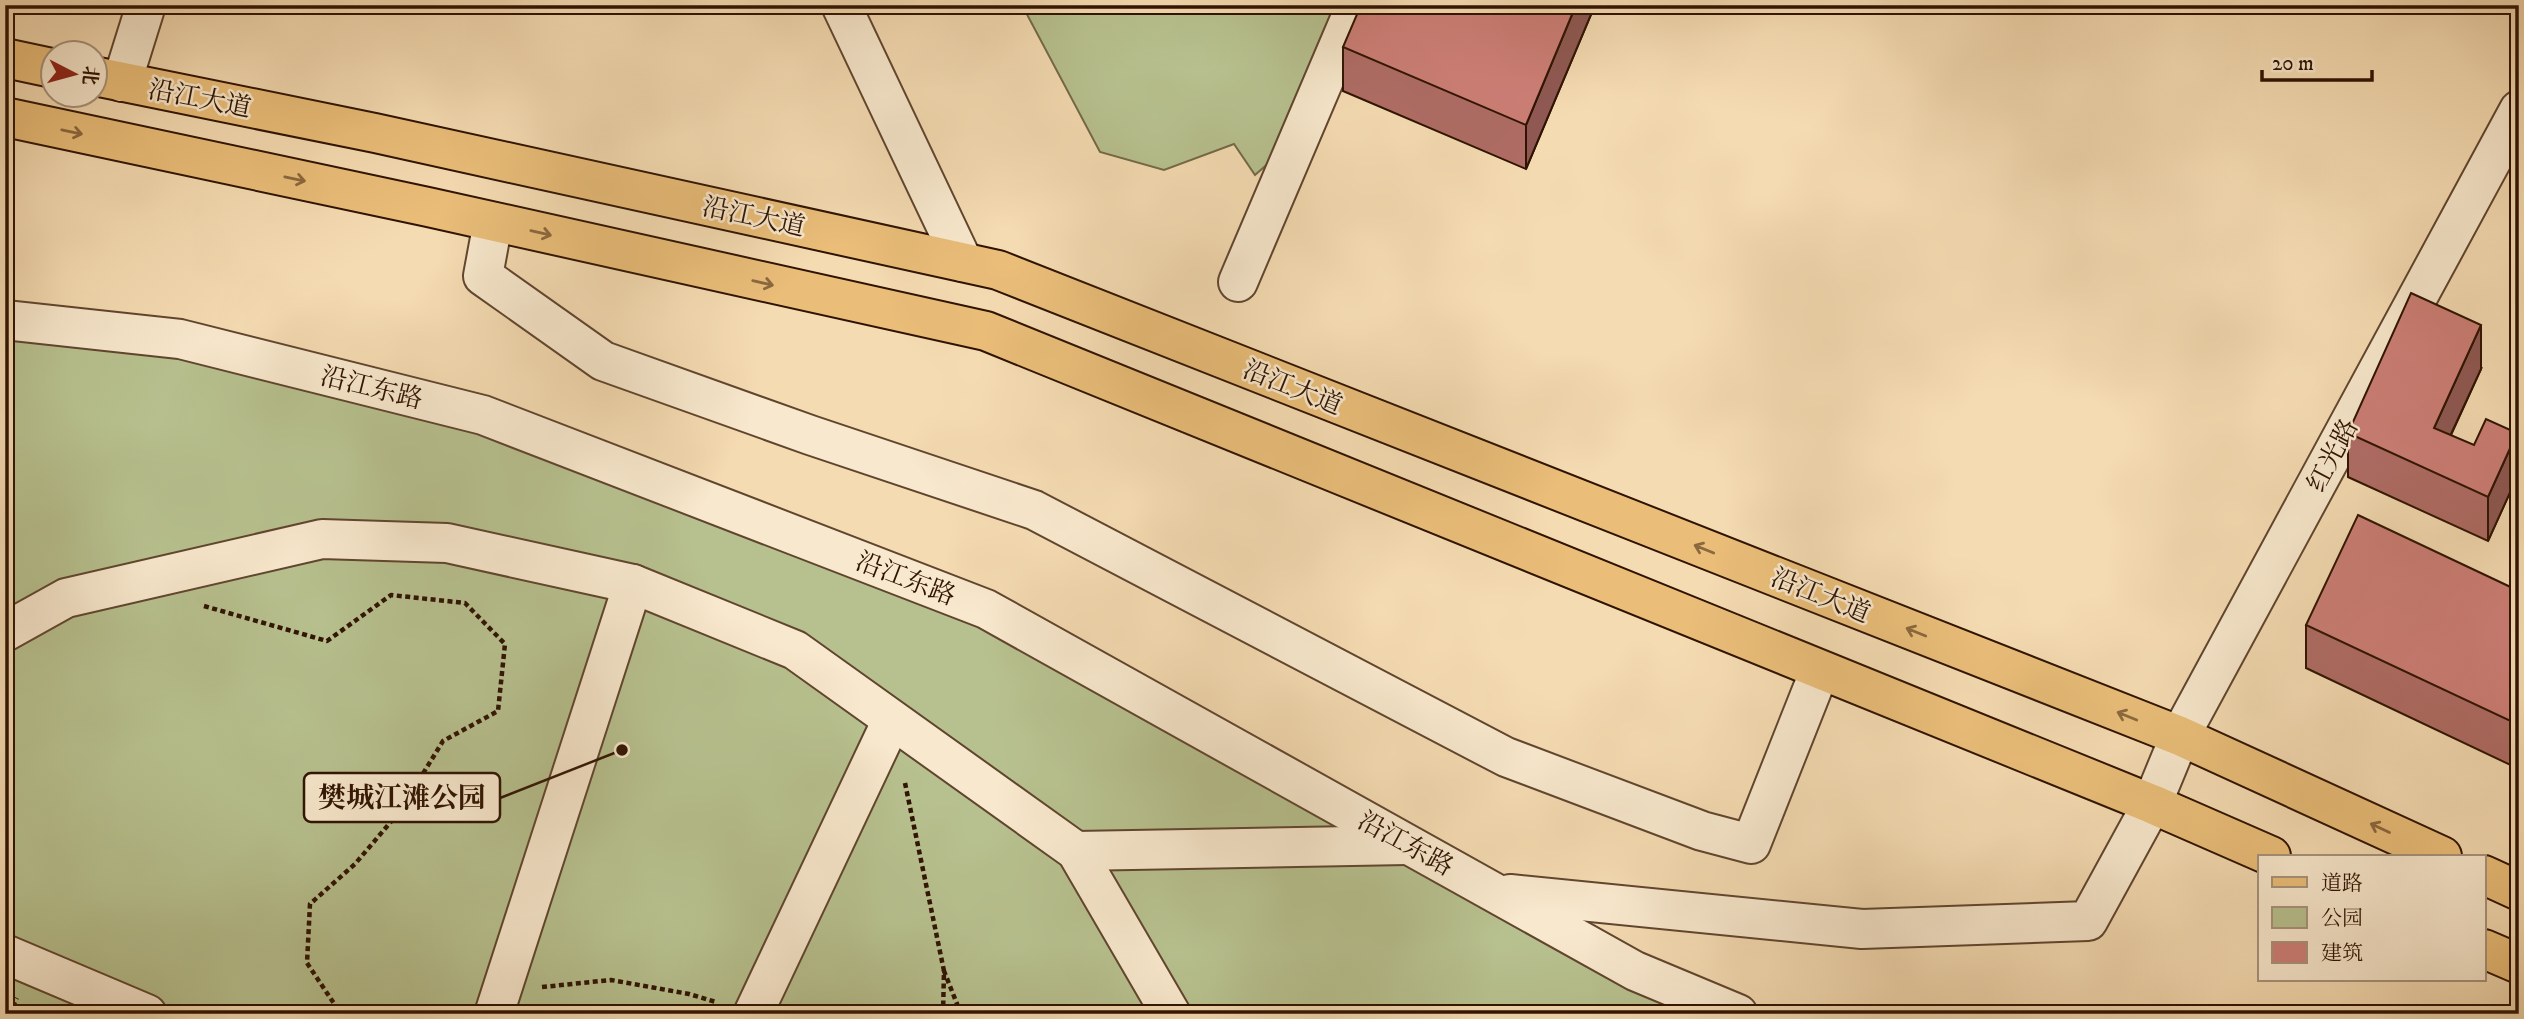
<svg xmlns="http://www.w3.org/2000/svg" width="2524" height="1019" font-family="'IM FELL DW Pica','Noto Serif SC',serif">
  <style>
    .green { fill: #b7c18f; stroke: #736a48; stroke-width: 2 }
    .lines { fill: none; stroke-linecap: round; stroke-linejoin: round }
    .minor-casing { stroke: #60452e; stroke-width: 42 }
    .major-casing { stroke: #2f1302; stroke-width: 42 }
    .path { stroke: #2f1302; stroke-width: 4.5; stroke-dasharray: 5 3.5; stroke-linecap: butt }
    .minor { stroke: #f8e8cd; stroke-width: 38 }
    .major { stroke: #eabe79; stroke-width: 38 }
    .wall { fill: #af6c65; stroke: #2f1302; stroke-width: 2 }
    .shaded-wall { fill: #8f5853; stroke: #2f1302; stroke-width: 2 }
    .building { fill: #cc7e76; stroke: #2f1302; stroke-width: 2 }
    .oneway { stroke: #8c683e }
    .labels { text-anchor: middle; stroke-width: 5; stroke-linejoin: round; paint-order: stroke }
    .street-label { font-size: 26px; fill: #2f1302; stroke: #f8e8cd }
    .leader { fill: none; stroke: #2f1302; stroke-width: 2.5 }
    .callout-dot { fill: #2f1302; stroke: #f8e8cd; stroke-width: 2.5 }
    .callout { fill: #f8e8cd; stroke: #2f1302; stroke-width: 2.5 }
    .callout-label { font-size: 28px; text-anchor: middle; font-weight: bold; fill: #2f1302 }
  </style>
  <rect width="100%" height="100%" fill="#f5dbb2"/>
  <filter id="stains"><feTurbulence type="fractalNoise" baseFrequency=".00286" numOctaves="4"/><feColorMatrix values="0 0 0 0 .2 0 0 0 0 .09 0 0 0 0 .02 0 0 0 .5 -.17"/></filter>
  <radialGradient id="worn" r=".72"><stop offset=".6" stop-color="#630" stop-opacity="0"/><stop offset="1" stop-color="#630" stop-opacity=".3"/></radialGradient>
  <g class="green">
    <polygon points="1022,5 1337,5 1287,147 1255,175 1234,144 1164,170 1100,152"/>
    <polygon points="5,320 483,415 986,609 1738,1014 5,1014"/>
  </g>
  <g class="lines">
    <defs>
      <g id="minor">
        <polyline points="841,5 963,262"/>
        <polyline points="122,82 146,5"/>
        <polyline points="493,222 483,276 603,361 810,435 1034,510 1506,757 1702,831 1751,844 1820,670"/>
        <polyline points="1238,282 1356,5"/>
        <polyline points="5,320 180,339 483,415 986,609 1635,971 1738,1014"/>
        <polyline points="5,632 66,598 322,539 447,543 633,584 795,650 1076,851 1171,1014"/>
        <polyline points="1076,851 1407,845"/>
        <polyline points="1510,894 1862,929 2088,921 2152,804 2180,736 2519,110"/>
        <polyline points="5,954 147,1014"/>
        <polyline points="494,1014 633,584"/>
        <polyline points="753,1014 892,720"/>
      </g>
      <g id="major">
        <polyline points="5,58 52,68"/>
        <polyline points="94,76 375,133 998,270 2180,736 2442,856"/>
        <polyline points="5,117 428,207 986,331 2152,804 2271,856"/>
        <polyline points="2484,875 2519,891"/>
        <polyline points="2484,949 2519,964"/>
      </g>
    </defs>
    <use href="#minor" class="minor-casing"/>
    <use href="#major" class="major-casing"/>
    <g class="path">
      <polyline points="204,606 327,641 391,595 465,603 505,644 498,711 443,741 400,811 355,864 310,904 307,963 341,1014"/>
      <polyline points="905,783 944,971"/>
      <polyline points="542,987 611,980 689,994 716,1002"/>
      <polyline points="9,1014 17,998"/>
      <polyline points="943,1014 944,971 961,1014"/>
    </g>
    <use href="#minor" class="minor"/>
    <use href="#major" class="major"/>
  </g>
  <g class="wall">
    <polygon points="1595,5 1526,169 1343,91 1343,47"/>
    <polygon points="2481,369 2451,435 2517,477 2488,541 2348,477 2348,433"/>
    <polygon points="2519,493 2519,546 2515,544 2515,500"/>
    <polygon points="2519,591 2519,769 2306,668 2306,625"/>
  </g>
  <g class="shaded-wall">
    <polygon points="1576,5 1595,5 1526,169 1526,125"/>
    <polygon points="2481,325 2481,369 2434,471 2434,428"/>
    <polygon points="2517,433 2517,477 2488,541 2488,497"/>
  </g>
  <g class="building">
    <polygon points="1361,5 1576,5 1526,125 1343,47"/>
    <polygon points="2411,293 2481,325 2434,428 2474,445 2486,419 2517,433 2488,497 2348,433"/>
    <polygon points="2519,493 2519,502 2515,500"/>
    <polygon points="2358,515 2519,591 2519,725 2306,625"/>
  </g>
  <defs><path id="oneway-shaft" d="M-6 0H5M1.5-3L5.5 0L1.5 3" fill="none" stroke-width="1.6" stroke-linecap="round" stroke-linejoin="round" transform="scale(1.75)"/></defs>
  <g class="oneway">
    <use href="#oneway-shaft" transform="translate(72 132) rotate(12)"/>
    <use href="#oneway-shaft" transform="translate(295 179) rotate(12)"/>
    <use href="#oneway-shaft" transform="translate(541 233) rotate(13)"/>
    <use href="#oneway-shaft" transform="translate(763 283) rotate(13)"/>
    <use href="#oneway-shaft" transform="translate(1704 549) rotate(-158)"/>
    <use href="#oneway-shaft" transform="translate(1916 632) rotate(-158)"/>
    <use href="#oneway-shaft" transform="translate(2127 716) rotate(-158)"/>
    <use href="#oneway-shaft" transform="translate(2380 828) rotate(-155)"/>
  </g>
  <g class="labels">
    <g class="street-label">
      <text transform="translate(200 98) rotate(11)" y="9">沿江大道</text>
      <text transform="translate(754 216) rotate(12)" y="9">沿江大道</text>
      <text transform="translate(372 387) rotate(14)" y="9">沿江东路</text>
      <text transform="translate(1293 387) rotate(22)" y="9">沿江大道</text>
      <text transform="translate(2332 455) rotate(-62)" y="9">红光路</text>
      <text transform="translate(906 578) rotate(21)" y="9">沿江东路</text>
      <text transform="translate(1821 595) rotate(22)" y="9">沿江大道</text>
      <text transform="translate(1406 843) rotate(29)" y="9">沿江东路</text>
    </g>
  </g>
  <path class="leader" d="M622 750L500 798"/>
  <circle class="callout-dot" cx="622" cy="750" r="7"/>
  <rect class="callout" x="304" y="773" width="196" height="49" rx="7"/>
  <g class="callout-label">
    <text x="402" y="807">樊城江滩公园</text>
  </g>
  <rect width="2524" height="1019" fill="none" stroke="#f5dbb2" stroke-width="28"/>
  <rect x="7" y="7" width="2510" height="1005" fill="none" stroke="#2f1302" stroke-width="3.5"/>
  <rect x="14" y="14" width="2496" height="991" fill="none" stroke="#2f1302" stroke-width="2"/>
  <rect x="2258" y="855" width="228" height="126" fill="#f8e8cd" stroke="#a8937c" stroke-width="2"/>
  <rect x="2272" y="877" width="35" height="10" fill="#eabe79" stroke="#a8937c" stroke-width="2"/>
  <text x="2321" y="890" font-size="21" fill="#2f1302">道路</text>
  <rect x="2272" y="907" width="35" height="21" fill="#b7c18f" stroke="#a8937c" stroke-width="2"/>
  <text x="2321" y="925" font-size="21" fill="#2f1302">公园</text>
  <rect x="2272" y="942" width="35" height="21" fill="#cc7e76" stroke="#a8937c" stroke-width="2"/>
  <text x="2321" y="960" font-size="21" fill="#2f1302">建筑</text>
  <g transform="translate(74 74) rotate(96)"><circle r="33" fill="#f8e8cd" stroke="#a8937c" stroke-width="2"/>
  <path d="M0-5L12 26L0 18L-12 26Z" fill="#8f2418"/>
  <text y="-10" font-size="19" font-weight="bold" text-anchor="middle" fill="#2f1302">北</text>
  </g>
  <path d="M2262 70v10h110v-10" fill="none" stroke="#2f1302" stroke-width="3.5"/>
  <text x="2272" y="70" font-size="21" fill="#2f1302" stroke="#f8e8cd" stroke-width="5" paint-order="stroke">20 m</text>
  <rect width="100%" height="100%" filter="url(#stains)"/>
  <rect width="100%" height="100%" fill="url(#worn)"/>
</svg>
